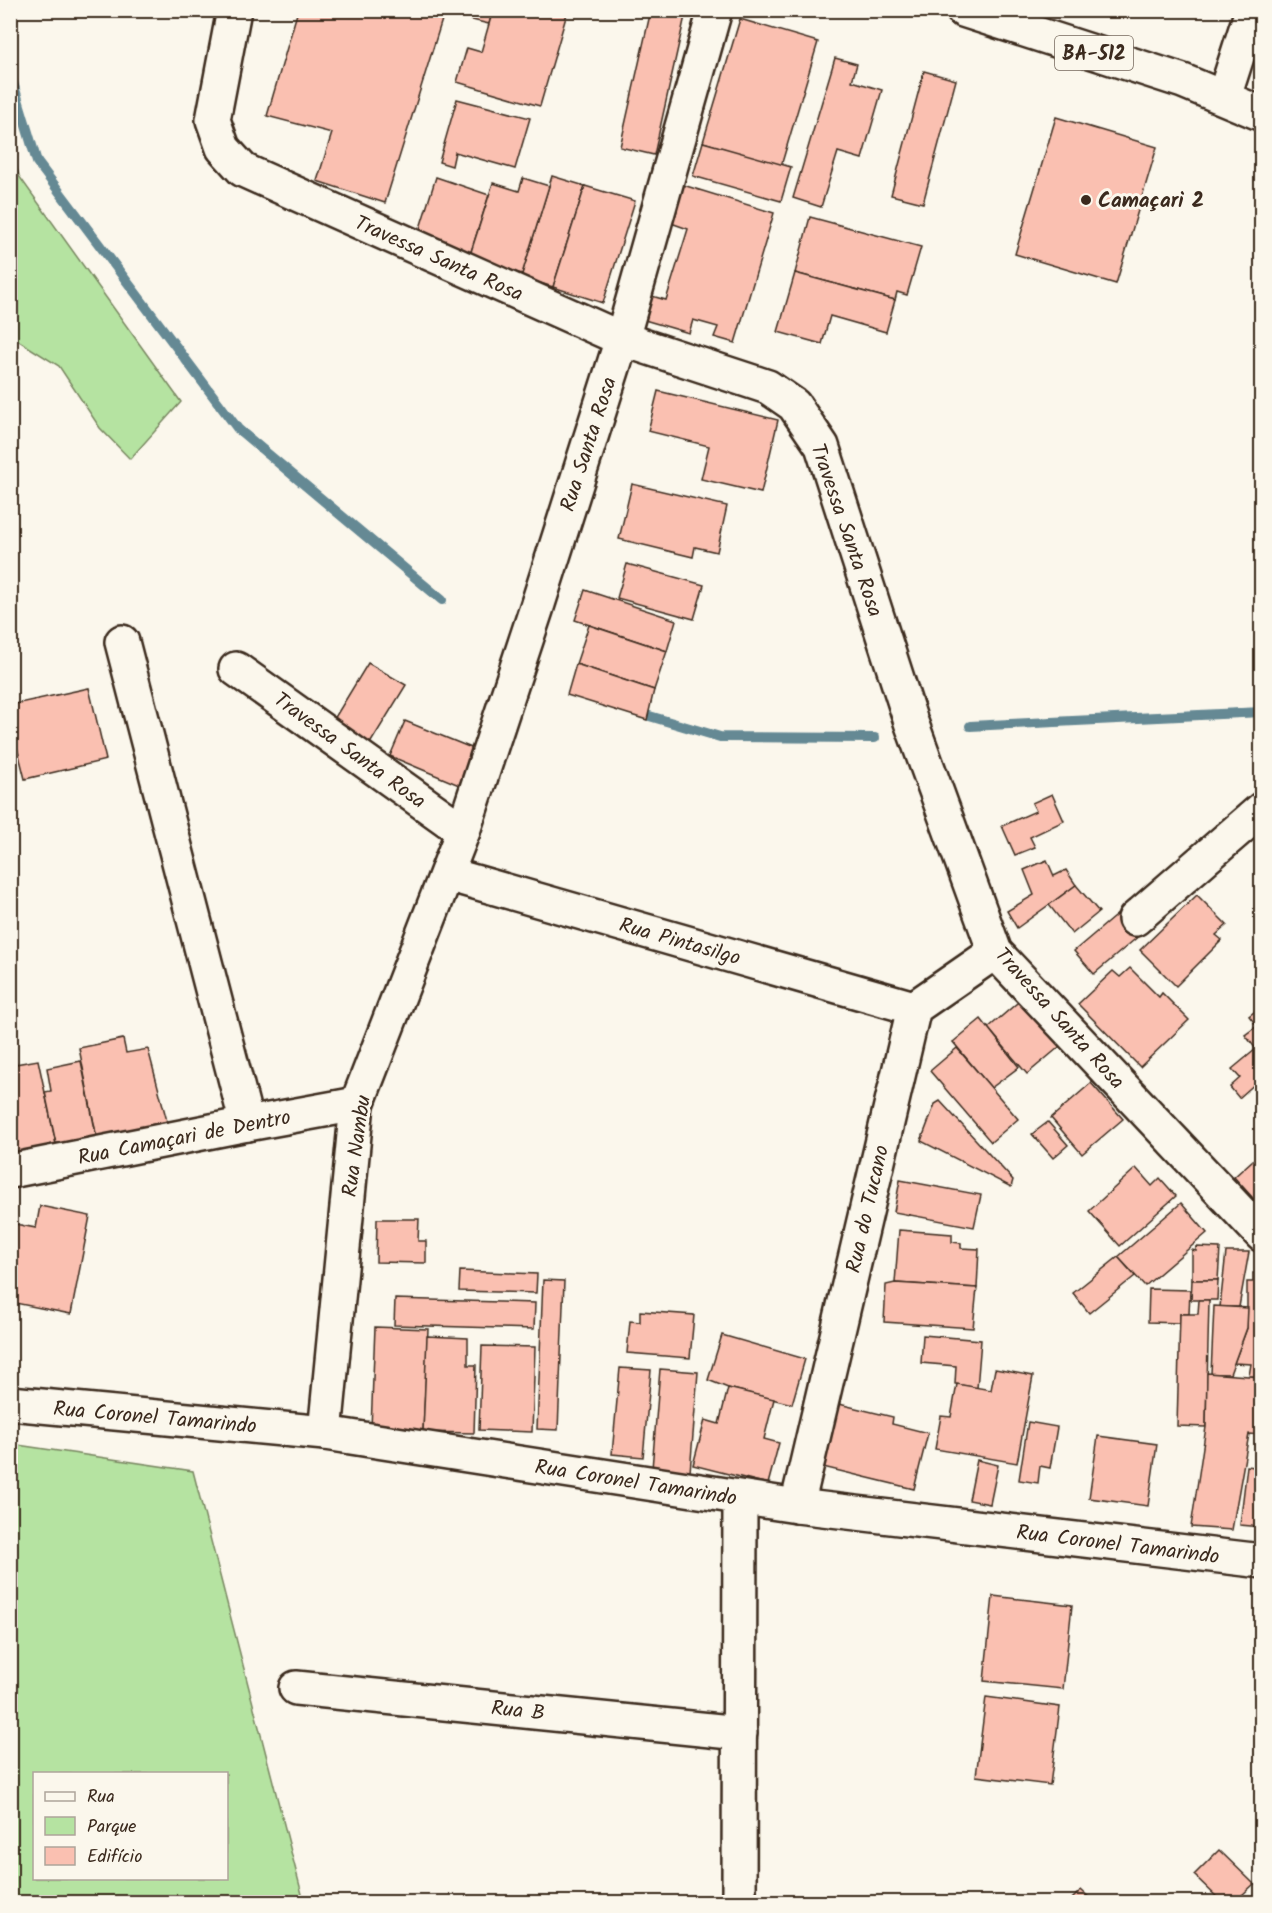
<svg xmlns="http://www.w3.org/2000/svg" width="1272" height="1913" font-family="Kalam,sans-serif">
  <style>
    .green { fill: #b5e3a1; stroke: #788660; stroke-width: 1.5; fill-rule: evenodd }
    .lines { fill: none; stroke-linecap: round; stroke-linejoin: round }
    .stream { stroke: #658994; stroke-width: 10 }
    .building { fill: #fac0b1; stroke: #3b2a1e; stroke-width: 1.5 }
    .minor-casing { stroke: #3b2a1e; stroke-width: 38 }
    .tertiary-casing { stroke: #3b2a1e; stroke-width: 38 }
    .primary-casing { stroke: #3b2a1e; stroke-width: 38 }
    .minor { stroke: #fbf7ec; stroke-width: 33 }
    .tertiary { stroke: #fbf7ec; stroke-width: 33 }
    .primary { stroke: #fbf7ec; stroke-width: 33 }
    .poi-dot { fill: #3b2a1e; stroke: #fbf7ec; stroke-width: 2 }
    .labels { text-anchor: middle; stroke-width: 6; stroke-linejoin: round; paint-order: stroke }
    .shield { fill: #fbf7ec; stroke: #75685c; stroke-width: 1.5 }
    .shield-label { font-size: 20px; font-weight: bold; fill: #3b2a1e }
    .poi-label { font-size: 21px; font-weight: bold; fill: #3b2a1e; stroke: #fbf7ec; text-anchor: start }
    .street-label { font-size: 21px; fill: #3b2a1e; stroke: #fbf7ec }
  </style>
  <rect width="100%" height="100%" fill="#fbf7ec"/>
  <filter id="ink" filterUnits="userSpaceOnUse"><feTurbulence type="fractalNoise" baseFrequency=".0167" numOctaves="2"/><feDisplacementMap in="SourceGraphic" scale="12" xChannelSelector="R" yChannelSelector="G"/><feConvolveMatrix kernelMatrix="1 2 1 2 8 2 1 2 1" color-interpolation-filters="sRGB"/></filter>
  <g filter="url(#ink)">
    <g class="green">
      <polygon points="11,146 19,176 181,402 130,459 100,428 59,366 11,336"/>
      <path d="M11,1444L193,1471L304,1902H11ZM34,1774H226V1878H34Z"/>
    </g>
    <g class="lines">
      <g class="stream">
        <polyline points="10,73 37,162 238,429 442,600"/>
        <polyline points="636,712 720,737 875,738"/>
        <polyline points="970,726 1262,712"/>
      </g>
    </g>
    <g class="building">
      <polygon points="298,10 445,10 385,203 317,181 332,133 267,116"/>
      <polygon points="471,10 493,10 489,24 468,19"/>
      <polygon points="493,10 568,10 540,106 457,82 467,48 481,52"/>
      <polygon points="651,10 661,10 685,16 654,155 620,147"/>
      <polygon points="740,19 818,42 781,166 703,142"/>
      <polygon points="835,58 857,64 852,81 882,90 862,159 838,152 821,207 793,198"/>
      <polygon points="924,71 956,80 923,203 891,195"/>
      <polygon points="457,99 530,118 515,169 455,152 452,166 439,162"/>
      <polygon points="1056,117 1157,147 1116,284 1015,254"/>
      <polygon points="703,142 791,167 781,201 693,176"/>
      <polygon points="552,176 585,186 553,287 521,277"/>
      <polygon points="436,177 489,195 469,258 416,241"/>
      <polygon points="523,178 549,186 522,274 469,258 493,183 519,191"/>
      <polygon points="683,185 774,213 735,343 714,337 718,327 693,320 689,333 641,319 648,295 666,300 688,229 671,223"/>
      <polygon points="585,186 635,201 603,303 553,287"/>
      <polygon points="810,217 921,247 907,295 897,292 895,300 795,273"/>
      <polygon points="795,273 895,300 886,332 830,316 822,344 778,332"/>
      <polygon points="658,391 778,420 761,493 701,479 709,446 648,431"/>
      <polygon points="632,484 727,506 717,552 695,547 693,557 619,539"/>
      <polygon points="627,564 704,585 694,619 617,598"/>
      <polygon points="585,590 676,620 667,651 575,620"/>
      <polygon points="589,625 667,651 654,690 576,664"/>
      <polygon points="368,663 406,685 368,747 331,724"/>
      <polygon points="576,664 654,690 647,720 567,695"/>
      <polygon points="89,688 106,760 25,779 10,719 10,705"/>
      <polygon points="405,721 474,749 459,785 390,756"/>
      <polygon points="1052,794 1064,821 1030,837 1035,847 1015,855 1002,826 1036,811 1032,803"/>
      <polygon points="1047,860 1054,876 1066,870 1076,885 1017,928 1007,911 1034,895 1024,870"/>
      <polygon points="1076,885 1099,912 1072,934 1049,905"/>
      <polygon points="1197,895 1227,925 1216,935 1222,940 1176,986 1140,950"/>
      <polygon points="1120,912 1140,935 1094,974 1074,951"/>
      <polygon points="1130,968 1159,997 1162,993 1189,1020 1140,1067 1078,1004 1113,971 1120,977"/>
      <polygon points="1024,997 1064,1043 1027,1074 988,1028"/>
      <polygon points="1262,1006 1262,1044 1256,1049 1245,1035 1257,1026 1249,1016"/>
      <polygon points="981,1019 1019,1067 991,1088 953,1042"/>
      <polygon points="123,1039 126,1053 148,1049 167,1121 98,1144 79,1048"/>
      <polygon points="1262,1044 1262,1085 1258,1081 1239,1098 1230,1087 1240,1078 1232,1069"/>
      <polygon points="957,1048 1018,1119 991,1142 930,1071"/>
      <polygon points="38,1060 58,1153 15,1162 10,1139 10,1065"/>
      <polygon points="81,1061 98,1144 58,1153 45,1092 51,1091 47,1068"/>
      <polygon points="1091,1083 1123,1119 1082,1154 1051,1118"/>
      <polygon points="940,1101 1013,1180 1011,1187 921,1141 935,1104"/>
      <polygon points="1048,1122 1068,1145 1053,1158 1032,1134"/>
      <polygon points="1262,1152 1262,1208 1234,1177"/>
      <polygon points="1136,1168 1152,1186 1160,1178 1176,1196 1120,1246 1089,1211"/>
      <polygon points="900,1180 981,1195 974,1227 894,1212"/>
      <polygon points="1181,1203 1207,1233 1145,1286 1118,1257"/>
      <polygon points="40,1206 90,1216 71,1314 10,1302 10,1223 36,1228"/>
      <polygon points="377,1219 419,1219 418,1241 426,1241 426,1263 376,1262"/>
      <polygon points="899,1230 952,1234 952,1242 961,1243 961,1248 979,1249 977,1288 895,1283"/>
      <polygon points="1196,1247 1220,1248 1218,1280 1192,1280 1192,1250 1196,1251"/>
      <polygon points="1226,1252 1249,1252 1239,1307 1220,1307"/>
      <polygon points="1118,1257 1135,1276 1089,1313 1073,1293"/>
      <polygon points="460,1271 537,1274 536,1293 459,1291"/>
      <polygon points="1253,1273 1262,1274 1262,1377 1249,1376 1251,1364 1234,1363 1247,1328 1247,1282 1253,1282"/>
      <polygon points="543,1280 564,1281 558,1430 537,1429"/>
      <polygon points="1192,1280 1218,1280 1217,1300 1191,1300"/>
      <polygon points="895,1283 977,1288 973,1328 884,1322 886,1285"/>
      <polygon points="1149,1289 1190,1290 1189,1314 1180,1314 1180,1323 1148,1322"/>
      <polygon points="395,1299 535,1303 534,1329 394,1325"/>
      <polygon points="1199,1300 1209,1300 1206,1427 1177,1426 1180,1314 1198,1314"/>
      <polygon points="1214,1306 1248,1308 1247,1328 1230,1374 1211,1374"/>
      <polygon points="640,1311 694,1315 690,1358 627,1353 630,1321 640,1322"/>
      <polygon points="375,1327 428,1329 423,1432 371,1429"/>
      <polygon points="722,1335 805,1359 792,1404 728,1388 708,1380"/>
      <polygon points="923,1335 981,1340 977,1388 955,1384 956,1366 921,1363"/>
      <polygon points="427,1336 468,1338 468,1365 476,1365 474,1433 423,1432"/>
      <polygon points="482,1346 535,1347 532,1432 479,1430"/>
      <polygon points="620,1368 651,1370 643,1457 612,1454"/>
      <polygon points="660,1369 698,1372 690,1472 652,1469"/>
      <polygon points="995,1369 1033,1376 1017,1463 935,1449 941,1416 951,1417 957,1384 991,1390"/>
      <polygon points="1207,1373 1262,1377 1261,1435 1249,1434 1232,1530 1191,1527 1206,1427"/>
      <polygon points="728,1388 774,1399 764,1439 779,1443 768,1484 693,1465 705,1420 719,1424"/>
      <polygon points="839,1404 893,1417 892,1424 928,1433 914,1489 823,1467"/>
      <polygon points="1028,1422 1057,1427 1050,1468 1040,1466 1038,1483 1019,1480"/>
      <polygon points="1098,1436 1157,1444 1148,1506 1089,1498"/>
      <polygon points="977,1460 998,1465 990,1504 969,1500"/>
      <polygon points="1247,1466 1262,1468 1262,1527 1240,1525"/>
      <polygon points="993,1596 1072,1605 1063,1689 984,1681"/>
      <polygon points="986,1697 1060,1707 1050,1785 976,1776"/>
      <polygon points="1219,1850 1254,1884 1241,1896 1247,1902 1222,1902 1194,1875"/>
      <polygon points="1081,1890 1094,1902 1069,1902"/>
    </g>
    <g class="lines">
      <defs>
        <g id="minor">
          <polyline points="234,10 213,120 223,148 243,170 622,339 768,387 794,405 822,446 911,722 995,952 1262,1235"/>
          <polyline points="122,642 247,1124"/>
          <polyline points="236,669 463,831"/>
          <polyline points="447,874 914,1008"/>
          <polyline points="1135,919 1262,809"/>
          <polyline points="10,1171 247,1124 357,1104"/>
          <polyline points="10,1403 325,1433 797,1506 1262,1561"/>
          <polyline points="325,1433 357,1104 463,831 537,607 622,339 715,10"/>
          <polyline points="797,1506 914,1008 995,952"/>
          <polyline points="296,1688 740,1733"/>
          <polyline points="739,1902 740,1498"/>
        </g>
        <polyline id="tertiary" points="1224,97 1252,10"/>
        <polyline id="primary" points="963,10 1183,81 1262,114"/>
      </defs>
      <use href="#minor" class="minor-casing"/>
      <use href="#tertiary" class="tertiary-casing"/>
      <use href="#primary" class="primary-casing"/>
      <use href="#minor" class="minor"/>
      <use href="#tertiary" class="tertiary"/>
      <use href="#primary" class="primary"/>
    </g>
  </g>
  <circle class="poi-dot" cx="1086" cy="200" r="6"/>
  <g class="labels">
    <rect class="shield" x="1055" y="36" width="78" height="34" rx="4.5"/>
    <g class="shield-label">
      <text x="1094" y="60">BA-512</text>
    </g>
    <g class="poi-label">
      <text x="1098" y="207">Camaçari 2</text>
    </g>
    <g class="street-label">
      <text transform="translate(439 258) rotate(24)" y="7">Travessa Santa Rosa</text>
      <text transform="translate(588 444) rotate(-72)" y="7">Rua Santa Rosa</text>
      <text transform="translate(847 530) rotate(71)" y="7">Travessa Santa Rosa</text>
      <text transform="translate(350 750) rotate(36)" y="7">Travessa Santa Rosa</text>
      <text transform="translate(680 941) rotate(16)" y="7">Rua Pintasilgo</text>
      <text transform="translate(1060 1018) rotate(48)" y="7">Travessa Santa Rosa</text>
      <text transform="translate(184 1137) rotate(-11)" y="7">Rua Camaçari de Dentro</text>
      <text transform="translate(356 1146) rotate(-82)" y="7">Rua Nambu</text>
      <text transform="translate(867 1209) rotate(-77)" y="7">Rua do Tucano</text>
      <text transform="translate(155 1417) rotate(5)" y="7">Rua Coronel Tamarindo</text>
      <text transform="translate(636 1482) rotate(9)" y="7">Rua Coronel Tamarindo</text>
      <text transform="translate(1118 1544) rotate(7)" y="7">Rua Coronel Tamarindo</text>
      <text transform="translate(518 1710) rotate(6)" y="7">Rua B</text>
    </g>
  </g>
  <rect width="1272" height="1913" fill="none" stroke="#fbf7ec" stroke-width="36"/>
  <rect x="18" y="18" width="1236" height="1877" fill="none" stroke="#3b2a1e" stroke-width="2" filter="url(#ink)"/>
  <rect x="33" y="1772" width="195" height="108" fill="#fbf7ec" stroke="#aea59a" stroke-width="1.5"/>
  <rect x="45" y="1792" width="30" height="9" fill="#fbf7ec" stroke="#aea59a" stroke-width="1.5"/>
  <text x="87" y="1802" font-size="18" fill="#3b2a1e">Rua</text>
  <rect x="45" y="1817" width="30" height="18" fill="#b5e3a1" stroke="#aea59a" stroke-width="1.5"/>
  <text x="87" y="1832" font-size="18" fill="#3b2a1e">Parque</text>
  <rect x="45" y="1847" width="30" height="18" fill="#fac0b1" stroke="#aea59a" stroke-width="1.5"/>
  <text x="87" y="1862" font-size="18" fill="#3b2a1e">Edifício</text>
</svg>
